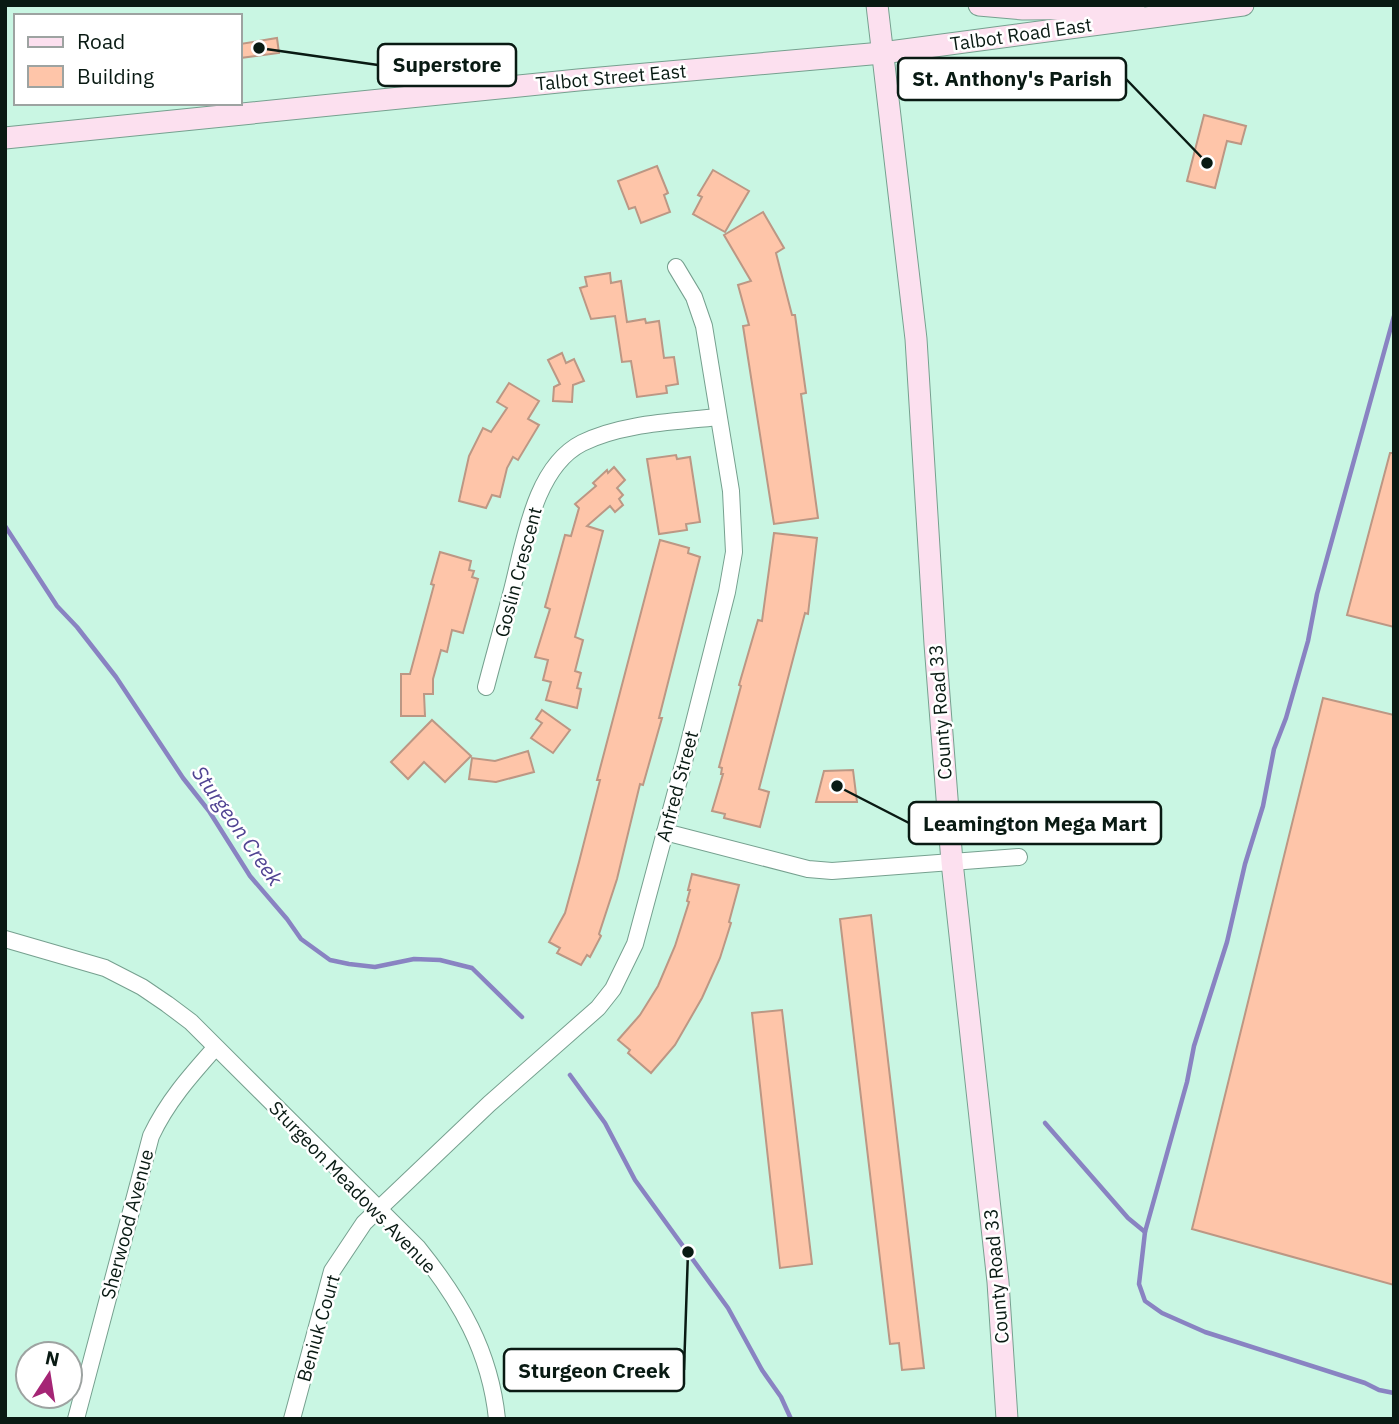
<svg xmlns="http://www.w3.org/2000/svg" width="1399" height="1424" font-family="'IBM Plex Sans',sans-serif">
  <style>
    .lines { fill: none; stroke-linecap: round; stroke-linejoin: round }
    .stream { stroke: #8983c2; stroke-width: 4.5 }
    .building { fill: #fec5a9; stroke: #bc9784; stroke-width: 2 }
    .minor-casing { stroke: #76a08f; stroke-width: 18 }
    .secondary-casing { stroke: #76a08f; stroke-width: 23 }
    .minor { stroke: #fff; stroke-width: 16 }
    .secondary { stroke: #fce0ef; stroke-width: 21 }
    .labels { text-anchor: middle; stroke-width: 5; stroke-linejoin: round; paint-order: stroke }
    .street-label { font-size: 19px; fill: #091a13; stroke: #fff }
    .water-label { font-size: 21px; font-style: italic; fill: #514493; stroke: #fff }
    .leader { fill: none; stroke: #091a13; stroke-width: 2.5 }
    .callout-dot { fill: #091a13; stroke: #fff; stroke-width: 2.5 }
    .callout { fill: #fff; stroke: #091a13; stroke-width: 2.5 }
    .callout-label { font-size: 21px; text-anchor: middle; font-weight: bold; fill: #091a13 }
  </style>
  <rect width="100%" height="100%" fill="#c9f6e3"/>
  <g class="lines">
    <g class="stream">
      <polyline points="1394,316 1317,594 1308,641 1286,718 1274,749 1263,806 1245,864 1227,942 1194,1046 1187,1082 1145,1232 1139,1284 1145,1301 1162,1313 1205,1332 1365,1383 1379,1390 1394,1393"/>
      <polyline points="5,526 57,606 77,627 116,677 183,778 209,811 250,876 287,919 301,939 330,960 349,964 375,967 414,959 440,960 472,968 522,1017"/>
      <polyline points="570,1075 605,1123 635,1180 728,1308 762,1370 781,1397 791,1419"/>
      <polyline points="1045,1123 1128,1218 1145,1232"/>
    </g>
  </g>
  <g class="building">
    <polygon points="277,38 279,53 240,58 240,44"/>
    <polygon points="1204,115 1246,126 1241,144 1227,141 1215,188 1187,181"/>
    <polygon points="657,166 668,193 664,195 670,212 641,223 635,207 629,209 618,181"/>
    <polygon points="713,170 749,191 725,232 693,214 702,197 698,195"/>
    <polygon points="763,212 784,248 776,253 792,315 795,315 806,393 801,394 818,518 774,524 743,326 749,325 738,285 751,281 724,235"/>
    <polygon points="610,273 611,283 621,281 627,322 645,319 646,323 659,321 664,358 674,357 678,384 666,386 667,393 637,397 631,361 622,362 615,316 591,319 580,288 587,286 585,277"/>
    <polygon points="562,353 566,363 574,359 584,381 573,385 572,402 553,401 554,387 560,384 548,360"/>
    <polygon points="509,383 539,401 528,419 539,425 518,460 513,457 507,468 500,497 492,495 486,508 459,501 469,456 483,428 491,432 507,408 497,402"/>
    <polygon points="1390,453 1394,453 1394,627 1347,615"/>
    <polygon points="676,455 677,459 690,457 700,522 686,524 687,530 659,534 647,459"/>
    <polygon points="614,467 625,480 617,488 623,495 619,499 623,505 615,512 610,506 587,526 603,531 575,637 583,640 575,671 581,673 577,688 581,689 577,708 546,700 551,682 543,680 548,660 535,657 550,609 545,607 565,535 571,536 579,508 575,504 596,486 593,483 607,470 608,473"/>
    <polygon points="774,533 817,538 808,614 805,613 759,789 769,792 760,827 724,818 725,814 712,811 723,774 721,774 722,768 719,767 741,686 739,685 758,620 762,621"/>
    <polygon points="660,540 689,548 688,553 700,557 659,718 662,718 658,732 643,785 640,784 617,879 599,934 601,936 590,957 587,955 581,965 557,953 560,948 549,942 565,913 579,862 600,780 597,780"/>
    <polygon points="440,552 471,561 469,570 474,571 472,577 478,579 463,633 452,630 447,652 441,650 433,679 433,694 424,694 425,716 401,716 401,674 410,674 434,585 431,584"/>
    <polygon points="1323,698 1394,715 1394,1285 1192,1229"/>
    <polygon points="542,710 570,730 553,753 531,738 542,723 536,719"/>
    <polygon points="432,720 471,756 445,782 424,762 408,779 391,762"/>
    <polygon points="528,751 534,772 496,782 469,779 472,758 495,761"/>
    <polygon points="853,770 857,802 816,802 824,771"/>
    <polygon points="692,874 739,885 729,922 731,923 720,958 702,998 675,1045 651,1073 628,1053 630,1050 618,1040 640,1015 658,986 675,946 689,902 687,901 690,890 688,890"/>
    <polygon points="871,915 924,1368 902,1370 899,1343 890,1344 840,919"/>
    <polygon points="782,1010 812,1264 780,1268 752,1013"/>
  </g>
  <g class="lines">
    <defs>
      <g id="minor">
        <path d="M486,687C494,656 503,625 511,594C524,546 533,468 582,443C622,423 674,422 718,417"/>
        <polyline points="665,832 808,869 832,871 1019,857"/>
        <path d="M5,939L105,968L142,987L167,1004L191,1022L418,1248C460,1300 490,1351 497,1419"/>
        <path d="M76,1419L151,1136C167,1102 190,1076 215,1048"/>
        <polyline points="292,1419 332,1271 364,1223 489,1104 598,1008 613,989 635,944 686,754 727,592 734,552 731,491 704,326 694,297 676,267"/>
      </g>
      <g id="secondary">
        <polyline points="877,5 916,339 935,644 952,862 998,1282 1007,1419"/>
        <polyline points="979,5 1023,9 1134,8"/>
        <polyline points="5,138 578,80 882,53 1243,5"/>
      </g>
    </defs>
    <use href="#minor" class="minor-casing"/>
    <use href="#secondary" class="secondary-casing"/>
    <use href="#minor" class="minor"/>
    <use href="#secondary" class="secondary"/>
  </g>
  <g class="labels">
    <g class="street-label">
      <text transform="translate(1021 34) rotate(-8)" y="7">Talbot Road East</text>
      <text transform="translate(611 77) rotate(-5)" y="7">Talbot Street East</text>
      <text transform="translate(518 572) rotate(-75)" y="7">Goslin Crescent</text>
      <text transform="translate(940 712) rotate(-94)" y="7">County Road 33</text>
      <text transform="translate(677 786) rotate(-75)" y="7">Anfred Street</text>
      <text transform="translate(353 1187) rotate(46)" y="7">Sturgeon Meadows Avenue</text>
      <text transform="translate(127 1224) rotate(-75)" y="7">Sherwood Avenue</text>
      <text transform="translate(996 1276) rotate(-95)" y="7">County Road 33</text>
      <text transform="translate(318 1328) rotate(-74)" y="7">Beniuk Court</text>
    </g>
    <g class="water-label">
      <text transform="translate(237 826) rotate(55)" y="7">Sturgeon Creek</text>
    </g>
  </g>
  <path class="leader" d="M259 48L378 65M1207 163L1126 79M837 786L909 823M688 1252L684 1370"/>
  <g class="callout-dot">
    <circle cx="259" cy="48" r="7"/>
    <circle cx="1207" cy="163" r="7"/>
    <circle cx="837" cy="786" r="7"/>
    <circle cx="688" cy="1252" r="7"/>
  </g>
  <g class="callout">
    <rect x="378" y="44" width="138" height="42" rx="7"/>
    <rect x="898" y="58" width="228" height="42" rx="7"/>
    <rect x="909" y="802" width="252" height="42" rx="7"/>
    <rect x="504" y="1349" width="180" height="42" rx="7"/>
  </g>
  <g class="callout-label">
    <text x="447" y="72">Superstore</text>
    <text x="1012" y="86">St. Anthony's Parish</text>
    <text x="1035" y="831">Leamington Mega Mart</text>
    <text x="594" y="1378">Sturgeon Creek</text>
  </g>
  <rect width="1399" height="1424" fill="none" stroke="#091a13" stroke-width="14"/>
  <rect x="14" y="14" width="228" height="91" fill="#ffffff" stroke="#9da3a1" stroke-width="2"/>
  <rect x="28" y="37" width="35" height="10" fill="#fce0ef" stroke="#9da3a1" stroke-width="2"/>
  <text x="77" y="49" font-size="21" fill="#091a13">Road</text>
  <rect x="28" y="66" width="35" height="21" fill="#fec5a9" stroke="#9da3a1" stroke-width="2"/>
  <text x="77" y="84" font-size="21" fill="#091a13">Building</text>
  <g transform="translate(49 1375) rotate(12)"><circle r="33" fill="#ffffff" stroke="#9da3a1" stroke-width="2"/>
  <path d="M0-5L12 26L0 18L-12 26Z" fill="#a52575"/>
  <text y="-10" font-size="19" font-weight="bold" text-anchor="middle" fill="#091a13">N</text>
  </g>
</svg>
